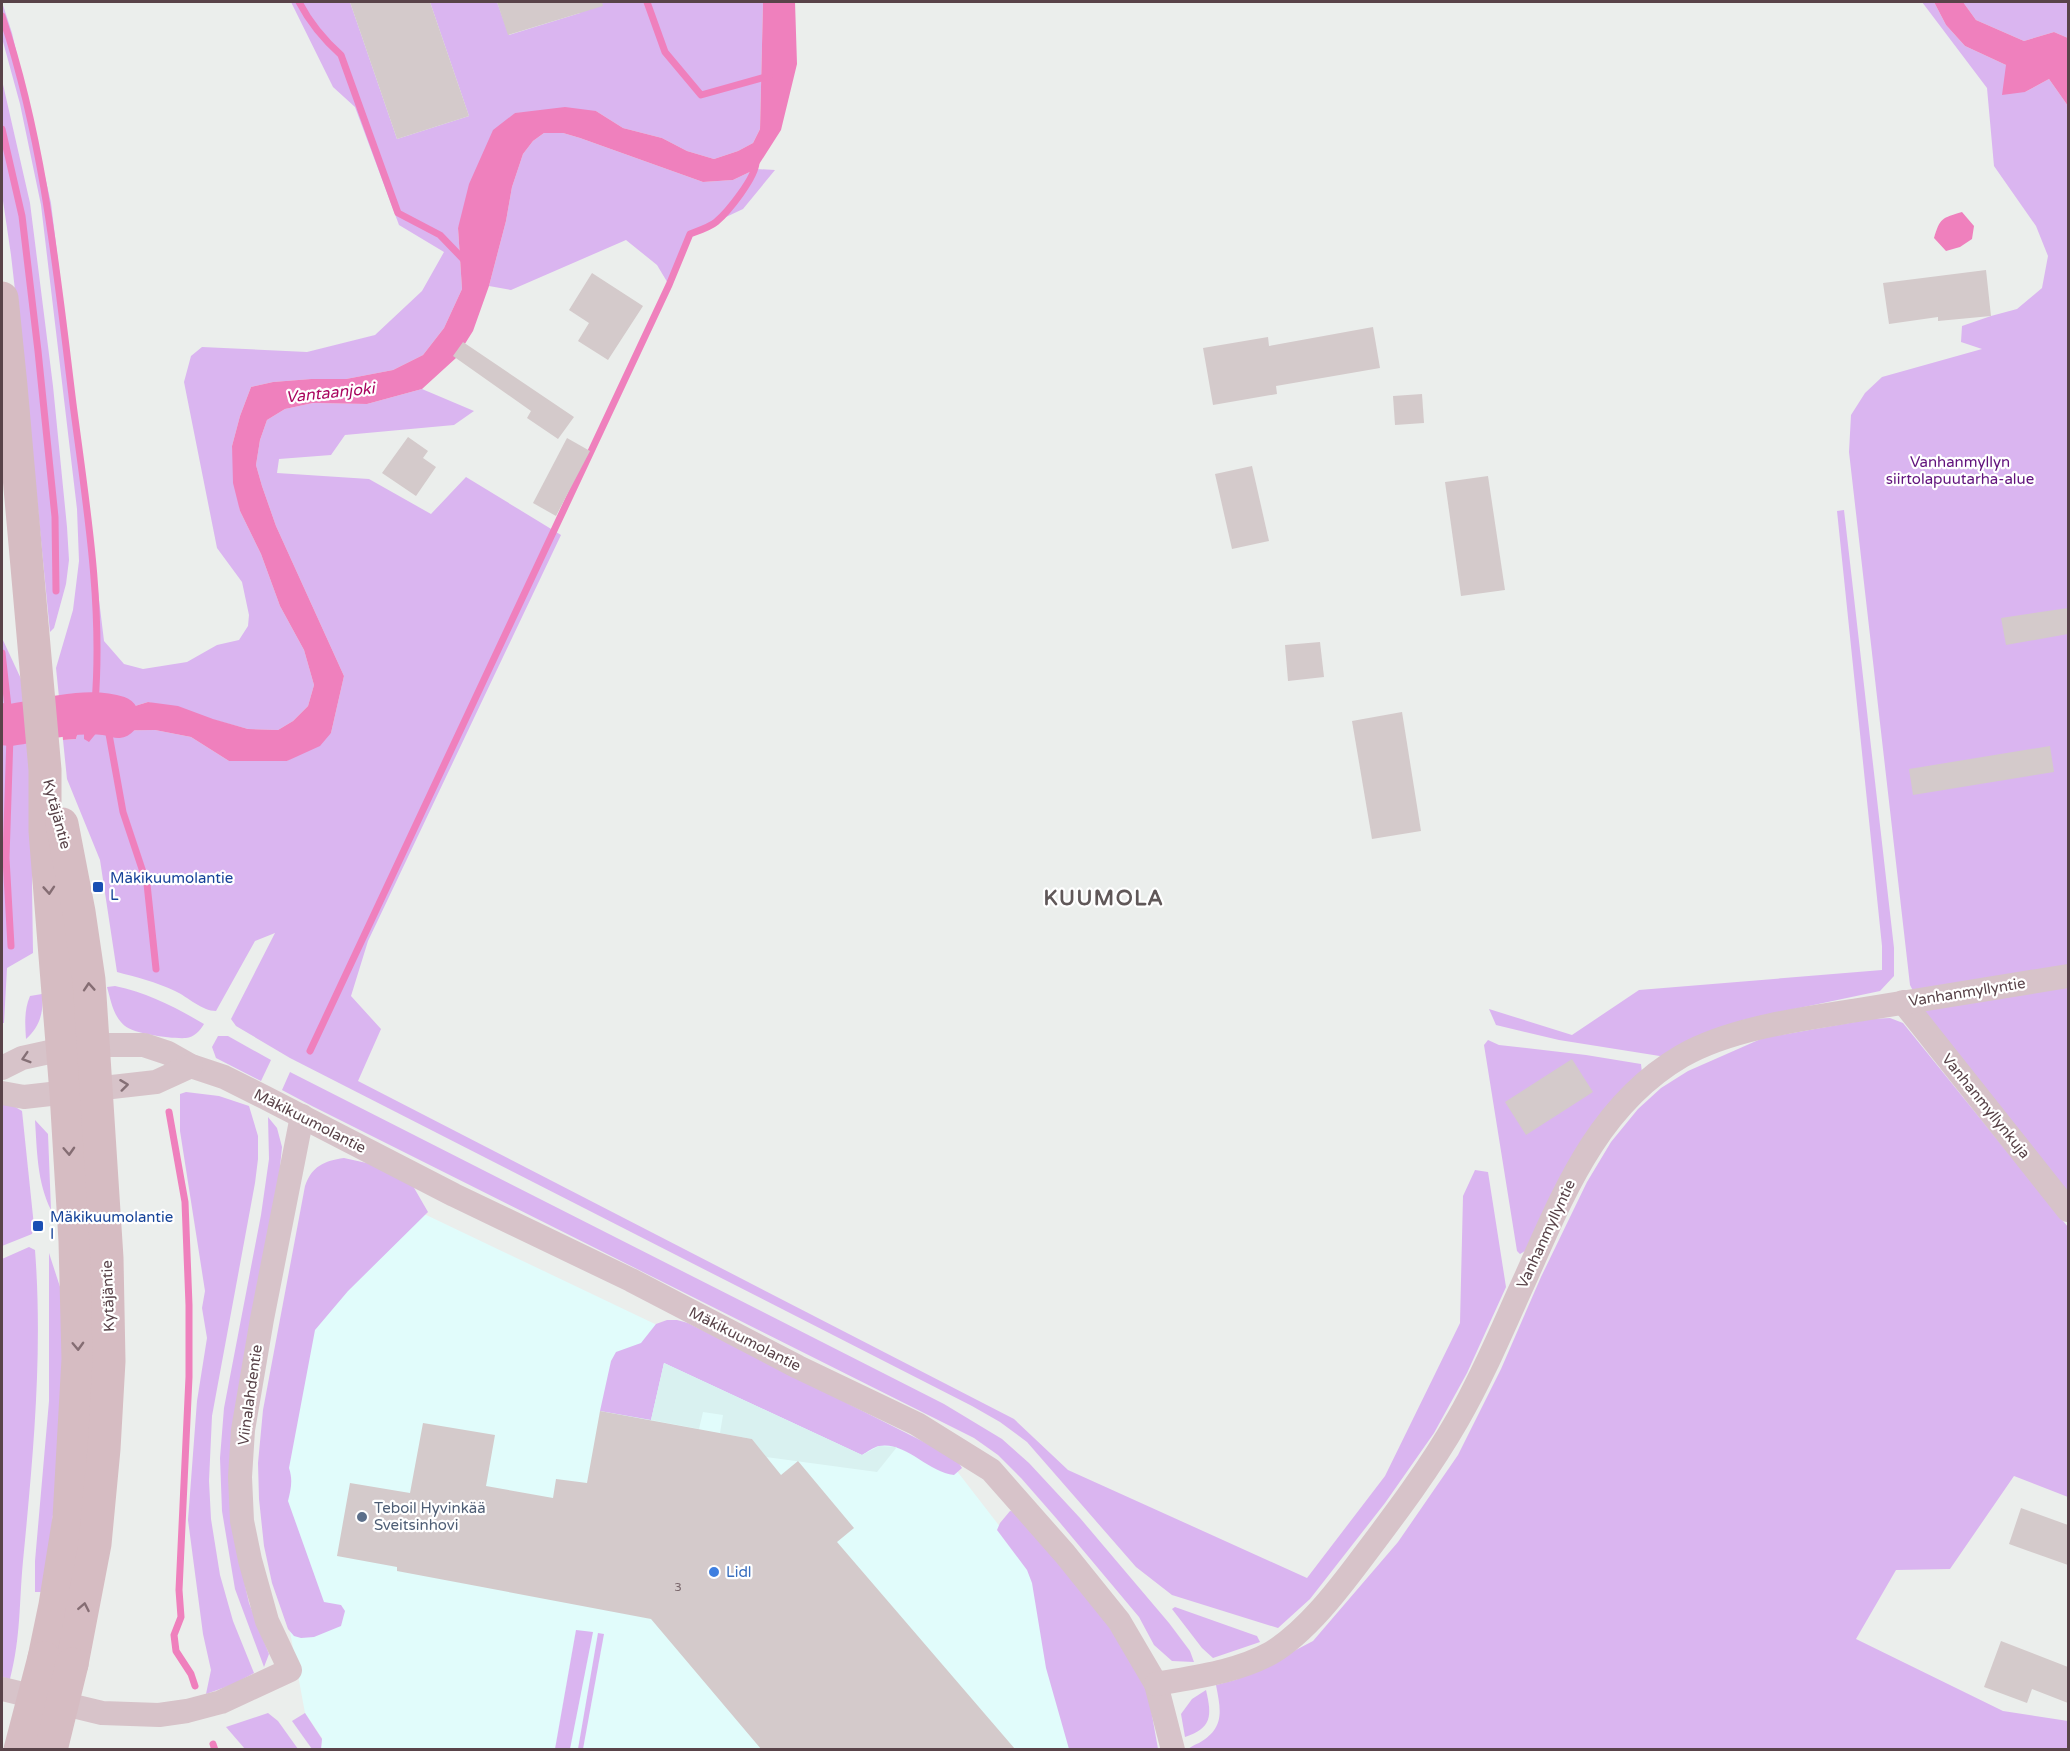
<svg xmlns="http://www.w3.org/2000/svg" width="2070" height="1751" font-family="'Varela Round',sans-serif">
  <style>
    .commercial { fill: #e1fcfb }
    .green { fill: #dab5f0 }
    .sand { fill: #d9f1f0 }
    .water { fill: #ef80bd }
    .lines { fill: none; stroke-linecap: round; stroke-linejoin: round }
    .stream { stroke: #ef80bd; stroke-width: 7 }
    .river { stroke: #ef80bd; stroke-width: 42 }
    .building { fill: #d4cacb }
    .street { stroke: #d7c3c9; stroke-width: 24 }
    .secondary { stroke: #d6bcc2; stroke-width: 33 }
    .secondary-bridge { stroke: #d6bcc2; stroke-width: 33 }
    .oneway { stroke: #856d73 }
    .oneway2 { stroke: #857076 }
    .transit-dot { fill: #1a4fb4; stroke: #fff; stroke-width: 2 }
    .service-dot { fill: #5c6f8a; stroke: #fff; stroke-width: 2 }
    .shop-dot { fill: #3f7fe0; stroke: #fff; stroke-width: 2 }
    .labels { text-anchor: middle; stroke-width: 4.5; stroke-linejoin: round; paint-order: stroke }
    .number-label { font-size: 12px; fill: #78656a }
    .park-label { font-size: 15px; fill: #61127c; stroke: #fff }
    .street-label { font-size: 15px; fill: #594349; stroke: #fff }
    .transit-label { font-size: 15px; fill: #164399; stroke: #fff; text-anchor: start }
    .service-label { font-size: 15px; fill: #4e5e75; stroke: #fff; text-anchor: start }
    .shop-label { font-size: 15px; fill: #366cbe; stroke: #fff; text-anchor: start }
    .water-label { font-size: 16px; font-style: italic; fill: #a9065f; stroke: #fff }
    .district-label { font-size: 21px; font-weight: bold; letter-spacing: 1.5px; fill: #605859; stroke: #fff }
  </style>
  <rect width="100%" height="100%" fill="#ebeeec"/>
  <polygon class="commercial" points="420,1212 953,1466 1035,1572 1083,1749 321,1749 322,1738 305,1713 276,1556 304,1322"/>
  <g class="green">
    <polygon points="2,2 12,33 51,203 104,641 124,664 143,669 187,662 217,645 239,640 248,626 249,615 242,582 217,548 184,382 191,356 202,347 307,352 375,335 422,291 444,252 399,225 355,107 333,87 291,2 350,2 397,139 469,116 430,2 497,2 509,35 580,13 577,2 763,2 760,129 753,143 738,151 714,159 687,151 662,138 623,128 596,111 515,113 458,228 462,289 444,328 423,355 393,370 346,379 311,379 273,382 251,387 240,416 232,446 240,511 261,554 280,606 304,650 314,685 308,706 293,721 278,730 248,729 148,702 125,709 95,697 60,707 56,668 73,610 79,561 77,509 41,205 20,104 2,38"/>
    <polygon points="1922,2 1934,2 1946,25 1965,46 2006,65 2025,92 2049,79 2068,106 2068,1194 1929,1022 1910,985 1849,452 1851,415 1865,393 1882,377 1982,349 1961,342 1962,326 1991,316 2017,309 2042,288 2048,256 2036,226 1994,166 1987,88"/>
    <polygon points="1963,2 2068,2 2068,38 2054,32 2024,41 1976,20"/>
    <polygon points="2,80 30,203 53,386 67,527 69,560 66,584 54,628 50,632 26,387 11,255 2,194"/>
    <polygon points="544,133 563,133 580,138 703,182 733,180 756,169 775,170 743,209 690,234 669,285 657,265 626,240 511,290 489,286 506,221 512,187 523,154 533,141"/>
    <path d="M422,389L474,411L454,425L345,435L331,455L279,459L277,473L369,479L431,514L466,477L561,535L368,941L351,996L381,1029L358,1081L1014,1419L1068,1470L1307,1578L1385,1476L1460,1323L1463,1196L1475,1170L1488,1172L1506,1287L1467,1373L1434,1433L1385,1503L1310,1599L1278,1628L1172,1595L1136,1567L1027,1442L1000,1422L972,1406L290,1058L236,1026L231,1019L275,933L255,941L216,1011C202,1011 188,997 175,991C156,982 136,977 117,972L100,860L67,779L63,740L76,739L79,728L98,731L155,730L191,737L229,761H287L331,733L344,676L276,526L262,486L256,465L260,440L267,420L285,409L313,403L367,404Z"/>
    <polygon points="1844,510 1894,948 1894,976 1880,991 1743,1020 1666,1057 1559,1040 1496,1025 1489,1009 1572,1035 1639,990 1882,970 1882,946 1837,511"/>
    <polygon points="2,638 22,681 25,708 2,709"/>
    <polygon points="2,742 28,743 35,817 32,885 33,953 7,968 4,1023 2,1023"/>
    <path d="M115,986C148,993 175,1007 204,1024C200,1031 194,1037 186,1038C173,1039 134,1034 125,1026C113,1016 111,1001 107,987Z"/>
    <path d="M42,994C44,1011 40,1027 26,1039C25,1024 24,1010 30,996Z"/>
    <path d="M1890,1018L1903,1023L2068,1227V1497L2014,1476L1950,1569L1896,1570L1856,1639L2003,1711L2068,1721V1749L1187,1750C1190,1747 1194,1745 1199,1743C1225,1728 1221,1711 1216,1685L1235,1680L1252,1673L1313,1641L1398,1542L1458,1455L1501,1369L1541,1277L1587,1182L1611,1142L1638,1109L1661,1088L1688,1071L1763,1038L1872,1019Z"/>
    <polygon points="218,1036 228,1036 271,1060 261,1081 216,1058 212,1047"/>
    <polygon points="1488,1040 1499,1045 1586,1055 1641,1064 1642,1073 1525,1251 1520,1254 1517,1251 1484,1045"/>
    <polygon points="290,1072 944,1404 1002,1439 1029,1463 1080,1518 1169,1623 1190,1651 1194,1662 1172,1661 1154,1645 1139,1617 1056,1518 1021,1478 998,1455 974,1438 312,1106 282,1090"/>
    <polygon points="186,1092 219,1096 249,1106 258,1136 258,1159 255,1183 212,1416 209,1481 211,1519 220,1575 233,1621 254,1673 234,1684 206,1694 211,1670 203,1634 188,1520 197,1401 207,1338 202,1308 205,1291 180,1131 180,1094"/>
    <polygon points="2,1104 12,1105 22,1111 34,1226 32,1234 2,1246"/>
    <polygon points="268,1117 277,1128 282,1147 241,1567 249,1603 269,1654 264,1667 235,1589 222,1511 220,1458 224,1408 261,1215 269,1159"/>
    <path d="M35,1120L48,1134L51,1210C37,1182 37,1150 35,1120Z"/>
    <path d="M344,1158L371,1164L413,1186L428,1212L348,1291L315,1330L289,1468C293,1480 291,1489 288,1501L324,1602L341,1605L345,1611L341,1626L314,1637L301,1638L294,1636L288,1629L272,1583L264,1546L259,1499L258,1463L263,1410L305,1186C312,1166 324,1161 344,1158Z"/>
    <path d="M29,1247L35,1250C43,1354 33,1458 23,1561C19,1603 21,1636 10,1679L2,1677V1259Z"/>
    <polygon points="49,1253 61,1290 67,1379 45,1592 35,1592 35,1561 49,1401"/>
    <path d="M667,1320H677L688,1323L922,1441L957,1460L962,1468L954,1475C928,1472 905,1441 879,1446C874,1447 867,1452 862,1455L664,1363L651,1420L600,1411L611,1361L616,1352L641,1343L656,1324Z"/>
    <polygon points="1010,1511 1018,1512 1091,1599 1139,1673 1149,1698 1158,1749 1069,1749 1046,1668 1032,1583 1027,1570 997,1530 1000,1523"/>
    <polygon points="1175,1607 1254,1635 1257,1636 1260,1642 1213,1658 1202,1648 1172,1609"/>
    <polygon points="576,1630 593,1632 570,1749 555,1749"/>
    <polygon points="598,1633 604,1634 583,1749 578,1749"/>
    <path d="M1206,1690C1212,1716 1212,1728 1185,1737L1181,1714L1192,1699Z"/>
    <polygon points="268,1713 278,1721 298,1749 245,1749 226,1727"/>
    <polygon points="305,1713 322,1739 321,1749 312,1749 292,1721"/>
  </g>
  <polygon class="sand" points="664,1363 862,1455 879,1446 897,1447 877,1472 766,1457 752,1439 720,1433 723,1415 703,1412 699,1429 651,1420"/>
  <g class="water">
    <polygon points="763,2 795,2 797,64 781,130 756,169 733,180 703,182 580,138 563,133 544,133 533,141 523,154 512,187 506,221 489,286 473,331 456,358 422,389 367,404 313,403 285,409 267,420 260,440 256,465 262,486 276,526 344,676 331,733 320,746 287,761 229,761 191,737 155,730 98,731 89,742 84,739 84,728 79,728 76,739 63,740 60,707 95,697 114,696 125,709 148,702 178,706 213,719 248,729 278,730 293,721 308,706 314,685 304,650 280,606 261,554 240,511 233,483 232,446 240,416 251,387 273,382 311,379 346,379 393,370 423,355 444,328 462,289 458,228 469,184 493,130 515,113 565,107 596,111 623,128 662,138 687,151 714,159 738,151 753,143 760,129"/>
    <polygon points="1934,2 1963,2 1976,20 2024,41 2054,32 2068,38 2068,106 2049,79 2025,92 2002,95 2006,65 1965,46 1946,25"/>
    <path d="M1962,212L1974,226L1972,239L1960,247L1946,251L1934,238C1940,218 1942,218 1962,212Z"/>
    <polygon points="25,708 28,743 2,742 2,709"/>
  </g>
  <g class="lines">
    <g class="stream">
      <path d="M299,2C310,23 323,39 341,55L398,213L440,235L466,262"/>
      <polyline points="647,2 665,52 701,95 769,76"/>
      <path d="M2,16C44,141 57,274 73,404C86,503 103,604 95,703"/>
      <polyline points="2,129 22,216 38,351 55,517 56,591"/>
      <polyline points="2,653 9,716"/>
      <polyline points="107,723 123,812 147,884 156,969"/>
      <polyline points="10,736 6,858 11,946"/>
      <path d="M310,1051L669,285L690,234C698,231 710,227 716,222C728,212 756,177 756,162"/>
      <polyline points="169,1112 185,1202 189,1305 189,1377 179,1590 181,1617 174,1635 176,1651 191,1674 195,1686"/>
      <polyline points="213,1744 215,1750"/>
    </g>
    <path class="river" d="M2,724L10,725C43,720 87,707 118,717"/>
  </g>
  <g class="building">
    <polygon points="350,2 430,2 469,116 397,139"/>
    <polygon points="497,2 602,2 603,6 508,35"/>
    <polygon points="1986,270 1991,316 1938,321 1938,317 1889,324 1883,283"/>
    <polygon points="592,273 643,306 608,360 578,341 589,323 569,310"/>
    <polygon points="1373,327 1380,368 1276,386 1277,394 1213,405 1203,348 1268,337 1269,346"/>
    <polygon points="463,342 574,417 558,439 527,418 531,411 453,356"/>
    <polygon points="1422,394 1424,423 1395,425 1393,396"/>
    <polygon points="408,437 428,451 423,458 436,467 416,496 382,473"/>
    <polygon points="567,438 590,451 556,516 533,503"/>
    <polygon points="1252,466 1269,541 1232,549 1215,474"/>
    <polygon points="1488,476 1505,590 1461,596 1445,482"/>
    <polygon points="2068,608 2068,634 2006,645 2001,618"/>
    <polygon points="1320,642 1324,677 1288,681 1285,645"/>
    <polygon points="1402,712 1421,831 1372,839 1352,721"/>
    <polygon points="2050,746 2054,772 1913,795 1909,769"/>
    <polygon points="1572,1059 1593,1092 1526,1135 1505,1102"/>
    <polygon points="600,1411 752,1439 781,1475 798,1461 854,1528 837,1542 1015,1749 761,1749 651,1619 397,1571 397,1567 337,1556 350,1483 410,1493 423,1423 495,1435 486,1486 553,1498 556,1479 587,1483"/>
    <polygon points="2021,1508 2068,1525 2068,1565 2009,1544"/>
    <polygon points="2001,1641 2068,1667 2068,1703 2032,1689 2027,1703 1984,1687"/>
  </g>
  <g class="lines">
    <g class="street">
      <polyline points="1903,1002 2068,1210"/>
      <polyline points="2,1068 22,1058 63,1049 92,1045 144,1045 168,1053 191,1066 224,1077 264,1097 454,1195 631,1280 798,1367 917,1424 991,1470 1065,1554 1119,1621 1156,1684 1173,1750"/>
      <polyline points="2,1093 24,1097 156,1082 191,1066"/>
      <path d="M1156,1684C1194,1677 1237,1672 1271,1653C1306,1632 1338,1590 1362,1558C1396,1513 1430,1468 1458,1419C1484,1374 1504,1325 1526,1277C1564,1192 1598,1105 1682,1056C1731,1028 1802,1019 1858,1010C1928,998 1998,987 2068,976"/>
      <polyline points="2,1689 102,1713 159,1715 187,1711 221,1702 290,1670 267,1621 250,1560 242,1521 240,1477 243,1430 262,1319 302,1116"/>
    </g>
    <g class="secondary">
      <polyline points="2,298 11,386 45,770 45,831 66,1093 75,1241 78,1359 69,1518 55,1605 44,1658"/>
      <polyline points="62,824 79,912 89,980 107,1258 109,1361 104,1449 95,1544 72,1664"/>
    </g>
    <g class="secondary-bridge">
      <polyline points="20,1750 44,1658"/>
      <polyline points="51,1750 72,1664"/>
    </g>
  </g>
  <defs><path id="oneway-chevron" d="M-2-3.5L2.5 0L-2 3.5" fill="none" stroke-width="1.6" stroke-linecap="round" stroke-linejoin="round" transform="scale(1.5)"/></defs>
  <g class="oneway">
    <use href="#oneway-chevron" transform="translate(49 890) rotate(86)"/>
    <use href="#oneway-chevron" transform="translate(89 987) rotate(-94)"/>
    <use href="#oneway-chevron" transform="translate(69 1151) rotate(87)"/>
    <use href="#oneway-chevron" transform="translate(78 1346) rotate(88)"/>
    <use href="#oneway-chevron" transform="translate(84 1607) rotate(-79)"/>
  </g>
  <g class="oneway2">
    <use href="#oneway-chevron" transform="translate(26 1058) rotate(163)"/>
    <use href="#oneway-chevron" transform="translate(124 1085) rotate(-7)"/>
  </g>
  <g class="transit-dot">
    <rect x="92" y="881" width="12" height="12" rx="3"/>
    <rect x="32" y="1220" width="12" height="12" rx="3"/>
  </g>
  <circle class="service-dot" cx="362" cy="1517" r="6"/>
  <circle class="shop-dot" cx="714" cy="1572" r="6"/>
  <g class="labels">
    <g class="number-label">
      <text x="678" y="1591">3</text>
    </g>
    <g class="park-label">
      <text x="1960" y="467">Vanhanmyllyn<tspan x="1960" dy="17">siirtolapuutarha-alue</tspan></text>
    </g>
    <g class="street-label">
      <text transform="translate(57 814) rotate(75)" y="5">Kytäjäntie</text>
      <text transform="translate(1967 992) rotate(-9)" y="5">Vanhanmyllyntie</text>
      <text transform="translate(1986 1106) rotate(51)" y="5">Vanhanmyllynkuja</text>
      <text transform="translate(310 1121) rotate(27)" y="5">Mäkikuumolantie</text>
      <text transform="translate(1546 1234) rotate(-65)" y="5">Vanhanmyllyntie</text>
      <text transform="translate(108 1296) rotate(-92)" y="5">Kytäjäntie</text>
      <text transform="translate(745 1339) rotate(27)" y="5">Mäkikuumolantie</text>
      <text transform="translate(250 1395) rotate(-82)" y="5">Viinalahdentie</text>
    </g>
    <g class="transit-label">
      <text x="110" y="883">Mäkikuumolantie<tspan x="110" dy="17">L</tspan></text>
      <text x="50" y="1222">Mäkikuumolantie<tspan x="50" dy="17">I</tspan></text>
    </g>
    <g class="service-label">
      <text x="374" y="1513">Teboil Hyvinkää<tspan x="374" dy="17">Sveitsinhovi</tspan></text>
    </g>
    <g class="shop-label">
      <text x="726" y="1577">Lidl</text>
    </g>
    <g class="water-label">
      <text transform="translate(330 392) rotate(-6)" y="6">Vantaanjoki</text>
    </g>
    <g class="district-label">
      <text x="1104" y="905">KUUMOLA</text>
    </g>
  </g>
  <rect width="2070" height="1751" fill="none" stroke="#594349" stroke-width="6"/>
</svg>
